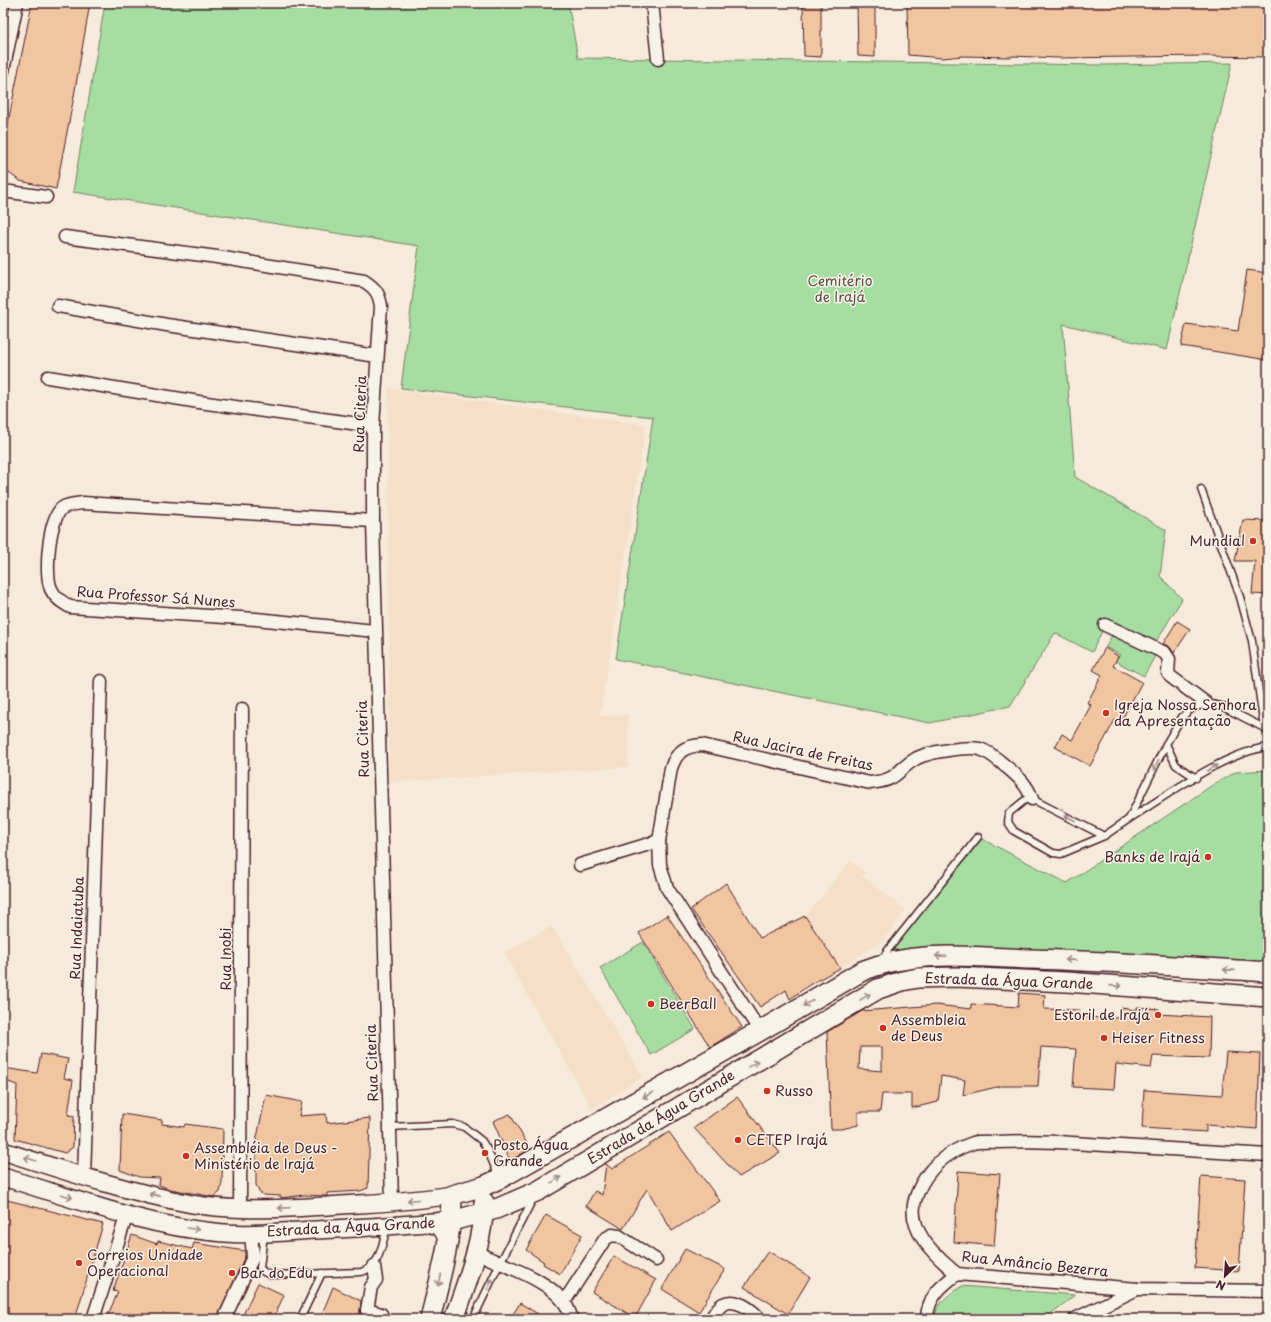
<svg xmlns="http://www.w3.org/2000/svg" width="1271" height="1322" font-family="'Playpen Sans',sans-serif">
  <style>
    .built { fill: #f5dfc9 }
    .green { fill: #a6dea2; stroke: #787e66 }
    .building { fill: #f2c5a1; stroke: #4a1f2b; fill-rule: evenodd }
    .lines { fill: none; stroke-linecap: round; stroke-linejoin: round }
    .service-casing { stroke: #4a1f2b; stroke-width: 9 }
    .minor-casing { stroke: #4a1f2b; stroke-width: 15 }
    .secondary-casing { stroke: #4a1f2b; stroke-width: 20 }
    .primary-casing { stroke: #4a1f2b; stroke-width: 22 }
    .service { stroke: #f7f3e8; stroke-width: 6 }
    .minor { stroke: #f7f3e8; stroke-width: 12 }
    .secondary { stroke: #f7f3e8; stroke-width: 17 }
    .primary { stroke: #f7f3e8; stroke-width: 19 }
    .oneway { stroke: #a0898a }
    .poi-dot { fill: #c8321e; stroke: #f7f3e8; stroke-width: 1.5 }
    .labels { text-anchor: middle; stroke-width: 3; stroke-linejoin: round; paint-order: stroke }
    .park-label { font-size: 14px; fill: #614f49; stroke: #f7f3e8 }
    .street-label { font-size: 14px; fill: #4a1f2b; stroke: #f7f3e8 }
    .poi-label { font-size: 14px; fill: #4a1f2b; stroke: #f7f3e8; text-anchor: start }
  </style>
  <rect width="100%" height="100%" fill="#f6eada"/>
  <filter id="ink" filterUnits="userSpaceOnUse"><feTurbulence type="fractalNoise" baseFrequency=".025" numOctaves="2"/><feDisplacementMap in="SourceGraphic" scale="8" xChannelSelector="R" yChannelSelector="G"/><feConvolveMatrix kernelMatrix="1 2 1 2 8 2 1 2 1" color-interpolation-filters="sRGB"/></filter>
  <g filter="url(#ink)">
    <g class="built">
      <polygon points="388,388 646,425 600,716 628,715 628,767 389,782"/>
      <polygon points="851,861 865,872 862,876 906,910 883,940 840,968 815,929 813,930 805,916"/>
      <polygon points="552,926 643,1076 592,1109 504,953"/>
    </g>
    <g class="green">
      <polygon points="105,3 568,3 578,58 1102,65 1232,63 1167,350 1063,324 1075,477 1166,530 1160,576 1182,599 1154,645 1105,625 1092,652 1055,633 1010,706 930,723 616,659 653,417 401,388 419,246 73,192"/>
      <polygon points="1113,633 1155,656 1144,676 1115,661 1120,655 1106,647"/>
      <polygon points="1268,770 1268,970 884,959 982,839 1067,883 1214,784 1236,772"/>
      <polygon points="643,942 695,1029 651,1055 600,968"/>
      <path d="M962,1286L1075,1295L1044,1319H936C933,1304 952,1293 962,1286Z"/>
    </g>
    <g class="building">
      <polygon points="32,3 90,3 74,96 56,189 20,181 6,171 3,165 5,138"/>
      <polygon points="803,3 821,3 821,57 804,56"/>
      <polygon points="857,3 875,3 875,57 858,56"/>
      <polygon points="907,3 1267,3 1267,57 1206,56 1058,58 1012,56 1012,57 962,56 943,58 908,55"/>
      <polygon points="1247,270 1268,273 1268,360 1181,346 1186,324 1238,331"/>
      <polygon points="1243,520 1268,521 1268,595 1252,594 1255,561 1235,561"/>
      <polygon points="1177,621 1190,629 1174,653 1169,646 1163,644"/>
      <polygon points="1105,648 1118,656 1113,666 1142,682 1120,723 1115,720 1090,766 1055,747 1062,734 1072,740 1091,705 1087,703 1102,675 1093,670"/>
      <polygon points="726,883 760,938 805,916 840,968 809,985 790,999 786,990 760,1007 691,909"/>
      <polygon points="667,915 742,1027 710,1047 639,933"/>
      <path d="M1019,993L1045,995L1044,1009L1080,1010L1079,1016L1100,1018H1120L1121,1008L1137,1010V1007L1159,1009L1158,1014L1210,1017L1209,1058L1153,1056L1151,1068L1116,1064L1114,1089L1073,1087L1076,1049L1041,1047L1038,1086H1001L963,1095L965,1080L941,1076L938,1102L912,1108V1094H882L880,1112H858V1125L842,1129H831L827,1032L862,1011L936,1005L971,1009V1004L1018,1007ZM860,1047H882V1071L859,1069Z"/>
      <polygon points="1226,1052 1260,1054 1257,1129 1206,1125 1206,1132 1142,1128 1144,1090 1222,1095"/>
      <polygon points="41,1054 68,1059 64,1078 73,1080 68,1115 74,1116 73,1147 65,1153 15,1139 17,1085 3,1080 3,1068 37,1073"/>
      <polygon points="266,1095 302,1102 299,1116 326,1114 327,1123 370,1118 368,1188 360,1191 327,1193 327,1196 304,1195 281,1198 281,1196 263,1195 259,1192 256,1185 256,1142"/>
      <polygon points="737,1097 780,1153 739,1177 694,1128"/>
      <polygon points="122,1114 162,1120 162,1124 184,1127 185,1124 223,1129 222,1182 220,1192 214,1197 170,1189 159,1185 160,1178 139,1177 120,1170"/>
      <polygon points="510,1114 530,1149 510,1161 493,1121"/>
      <polygon points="669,1132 720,1201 672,1231 647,1189 623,1229 586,1206 595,1191 602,1195 606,1164 612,1169"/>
      <polygon points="958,1171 1000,1174 994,1246 954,1242"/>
      <polygon points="1201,1176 1245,1179 1239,1271 1195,1268"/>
      <polygon points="3,1199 103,1224 75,1319 3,1319"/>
      <polygon points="546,1215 582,1235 560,1274 543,1264 544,1262 526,1250"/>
      <polygon points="132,1235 157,1244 158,1241 192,1249 194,1243 245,1251 245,1256 217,1319 106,1319 118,1292 113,1291"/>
      <polygon points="685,1249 725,1269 699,1312 662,1289"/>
      <polygon points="768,1251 810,1277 788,1314 744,1287"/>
      <polygon points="614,1256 656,1280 635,1318 592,1292"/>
      <polygon points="258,1283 284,1295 273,1319 241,1319"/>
      <polygon points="333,1287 361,1301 360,1312 357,1319 320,1319"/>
      <polygon points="520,1303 546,1319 510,1319"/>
    </g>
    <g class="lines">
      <defs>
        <g id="service">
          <polyline points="1201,489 1240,597 1252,641 1264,728"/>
          <path d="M1268,730L1221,706L1206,703L1190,710L1182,717L1166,744L1129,819C1168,795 1223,753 1268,747"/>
          <polyline points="1166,744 1176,765 1196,778"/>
          <polyline points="1104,836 1032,799 1025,800 1009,813 1008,822 1014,831 1053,853 1061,854 1104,836 1129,819"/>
          <polyline points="882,960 888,950 978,837"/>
          <polyline points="389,1127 453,1124 464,1127 482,1141 488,1151 499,1177"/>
          <path d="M264,1234L260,1268L264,1272L270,1275L361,1272C380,1268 382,1244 387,1227"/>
          <polyline points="300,1319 322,1273"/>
          <polyline points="473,1319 500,1263 533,1199"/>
        </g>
        <g id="minor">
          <polyline points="652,3 658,59"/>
          <polyline points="3,71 17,3"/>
          <polyline points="3,191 46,197"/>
          <path d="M65,237L217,257L364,281C375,288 379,293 381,306L373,426V521L392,1202"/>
          <polyline points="58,306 167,325 377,356"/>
          <polyline points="48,377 199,402 373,426"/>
          <path d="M373,521L83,503C77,504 69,504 64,507C49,514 44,574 51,589C55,598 62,602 70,607L256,619L375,631"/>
          <polyline points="1105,625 1165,653 1169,659 1168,673 1171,677 1206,703"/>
          <polyline points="580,865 659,841"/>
          <path d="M760,1031L667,888L660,865L659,841L671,768C677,751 685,746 702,745L870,783C901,780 895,770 917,758C929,752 967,746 980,749C989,752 996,758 1003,764C1015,774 1027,783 1032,799"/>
          <path d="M1268,1155C1203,1151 1137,1147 1072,1143C1047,1141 1022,1141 997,1142C989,1142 980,1141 973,1143C946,1152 927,1168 917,1194C903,1227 934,1255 957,1274L1138,1289L1268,1291"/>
          <polyline points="84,1177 101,681"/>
          <polyline points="240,1209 242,709"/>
          <path d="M475,1252C502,1265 546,1278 564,1302C568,1307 570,1314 572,1319"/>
          <polyline points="374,1266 376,1280 371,1287 367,1310 381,1314"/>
          <polyline points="564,1302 605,1239 612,1235 619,1236 656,1260"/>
          <polyline points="93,1319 127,1214"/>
          <polyline points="224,1319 253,1257 251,1233"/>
          <path d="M711,1319C714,1314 718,1307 723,1304C736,1297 752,1310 760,1319"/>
          <path d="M927,1319C927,1298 941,1286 957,1274"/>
          <polyline points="1075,1319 1137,1289"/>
        </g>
        <g id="secondary">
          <path d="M3,1151C65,1171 128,1192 192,1204C237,1212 283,1208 328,1206C370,1203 411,1202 452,1195"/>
          <path d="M3,1177C70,1197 145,1226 214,1232C247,1236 281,1232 314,1230C357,1228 401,1226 444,1221"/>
        </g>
        <g id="primary">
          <polyline points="452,1221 496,1209 538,1191 878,989 902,981 918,978 956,977 1067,982 1268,997"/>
          <path d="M430,1223C442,1224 446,1231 448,1242"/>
          <path d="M430,1319C440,1278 452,1238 452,1195L484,1186L503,1177L760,1031L862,971C916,949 974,957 1030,959C1109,961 1189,967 1268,972"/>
          <path d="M454,1319C467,1282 483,1242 484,1202"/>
        </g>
      </defs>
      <use href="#service" class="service-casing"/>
      <use href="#minor" class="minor-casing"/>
      <use href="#secondary" class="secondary-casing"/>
      <use href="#primary" class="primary-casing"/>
      <use href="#service" class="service"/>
      <use href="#minor" class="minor"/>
      <use href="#secondary" class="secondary"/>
      <use href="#primary" class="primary"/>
    </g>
    <defs><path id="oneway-shaft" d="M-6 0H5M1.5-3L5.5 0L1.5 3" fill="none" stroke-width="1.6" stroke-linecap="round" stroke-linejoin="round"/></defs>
    <g class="oneway">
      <use href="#oneway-shaft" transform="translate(1156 765) rotate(116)"/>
      <use href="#oneway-shaft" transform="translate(1212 768) rotate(-31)"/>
      <use href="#oneway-shaft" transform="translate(1070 818) rotate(-152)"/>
      <use href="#oneway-shaft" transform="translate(941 956) rotate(-178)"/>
      <use href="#oneway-shaft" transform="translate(1071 960) rotate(-178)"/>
      <use href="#oneway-shaft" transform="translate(1229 970) rotate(-176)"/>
      <use href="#oneway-shaft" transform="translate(1116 986) rotate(4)"/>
      <use href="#oneway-shaft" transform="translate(865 997) rotate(-31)"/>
      <use href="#oneway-shaft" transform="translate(808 1003) rotate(149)"/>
      <use href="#oneway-shaft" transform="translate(753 1064) rotate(-31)"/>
      <use href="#oneway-shaft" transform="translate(648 1095) rotate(150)"/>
      <use href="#oneway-shaft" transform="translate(30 1159) rotate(-162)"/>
      <use href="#oneway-shaft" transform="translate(556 1180) rotate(-31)"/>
      <use href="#oneway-shaft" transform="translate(155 1195) rotate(-167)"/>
      <use href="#oneway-shaft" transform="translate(67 1196) rotate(17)"/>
      <use href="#oneway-shaft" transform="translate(413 1200) rotate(175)"/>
      <use href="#oneway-shaft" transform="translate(284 1208) rotate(178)"/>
      <use href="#oneway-shaft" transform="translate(193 1229) rotate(9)"/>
      <use href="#oneway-shaft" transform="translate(439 1280) rotate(104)"/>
      <use href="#oneway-shaft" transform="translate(490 1284) rotate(-64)"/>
    </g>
  </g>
  <g class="poi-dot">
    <circle cx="1253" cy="541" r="4"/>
    <circle cx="1106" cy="713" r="4"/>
    <circle cx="1208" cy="857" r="4"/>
    <circle cx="651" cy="1004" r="4"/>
    <circle cx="1158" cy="1015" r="4"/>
    <circle cx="883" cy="1028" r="4"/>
    <circle cx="1104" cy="1038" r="4"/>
    <circle cx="767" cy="1091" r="4"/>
    <circle cx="738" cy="1140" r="4"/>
    <circle cx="485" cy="1153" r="4"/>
    <circle cx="186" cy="1156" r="4"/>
    <circle cx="79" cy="1263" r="4"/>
    <circle cx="232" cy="1273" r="4"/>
  </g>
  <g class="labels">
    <g class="park-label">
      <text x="840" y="286">Cemitério<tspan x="840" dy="16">de Irajá</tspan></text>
    </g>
    <g class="street-label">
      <text transform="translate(360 414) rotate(-88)" y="5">Rua Citeria</text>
      <text transform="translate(156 597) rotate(4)" y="5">Rua Professor Sá Nunes</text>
      <text transform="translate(363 739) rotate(-92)" y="5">Rua Citeria</text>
      <text transform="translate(803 751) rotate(12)" y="5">Rua Jacira de Freitas</text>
      <text transform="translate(77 928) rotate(-88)" y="5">Rua Indaiatuba</text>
      <text transform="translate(226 959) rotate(-90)" y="5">Rua Inobi</text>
      <text transform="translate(1009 981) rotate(2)" y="5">Estrada da Água Grande</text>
      <text transform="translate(372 1063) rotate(-92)" y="5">Rua Citeria</text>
      <text transform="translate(661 1117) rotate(-31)" y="5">Estrada da Água Grande</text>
      <text transform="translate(351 1227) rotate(-3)" y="5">Estrada da Água Grande</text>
      <text transform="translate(1035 1264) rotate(6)" y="5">Rua Amâncio Bezerra</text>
    </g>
    <g class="poi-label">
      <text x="1245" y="546" text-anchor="end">Mundial</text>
      <text x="1114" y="710">Igreja Nossa Senhora<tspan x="1114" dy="16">da Apresentação</tspan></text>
      <text x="1200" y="862" text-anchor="end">Banks de Irajá</text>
      <text x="659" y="1009">BeerBall</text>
      <text x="1150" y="1020" text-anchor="end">Estoril de Irajá</text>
      <text x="891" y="1025">Assembleia<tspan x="891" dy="16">de Deus</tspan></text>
      <text x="1112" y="1043">Heiser Fitness</text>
      <text x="775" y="1096">Russo</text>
      <text x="746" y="1145">CETEP Irajá</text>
      <text x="493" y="1150">Posto Água<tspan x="493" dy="16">Grande</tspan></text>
      <text x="194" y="1153">Assembléia de Deus -<tspan x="194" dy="16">Ministério de Irajá</tspan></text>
      <text x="87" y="1260">Correios Unidade<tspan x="87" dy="16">Operacional</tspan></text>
      <text x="240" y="1278">Bar do Edu</text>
    </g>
  </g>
  <rect width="1271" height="1322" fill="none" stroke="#f7f3e8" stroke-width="16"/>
  <rect x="8" y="8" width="1255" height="1306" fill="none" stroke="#4a1f2b" stroke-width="1.5" filter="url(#ink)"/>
  <g transform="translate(1225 1276) rotate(205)" stroke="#f7f3e8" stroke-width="3" paint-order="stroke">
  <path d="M0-3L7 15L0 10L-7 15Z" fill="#4a1f2b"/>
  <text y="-6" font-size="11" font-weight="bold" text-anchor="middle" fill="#4a1f2b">N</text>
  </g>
</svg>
